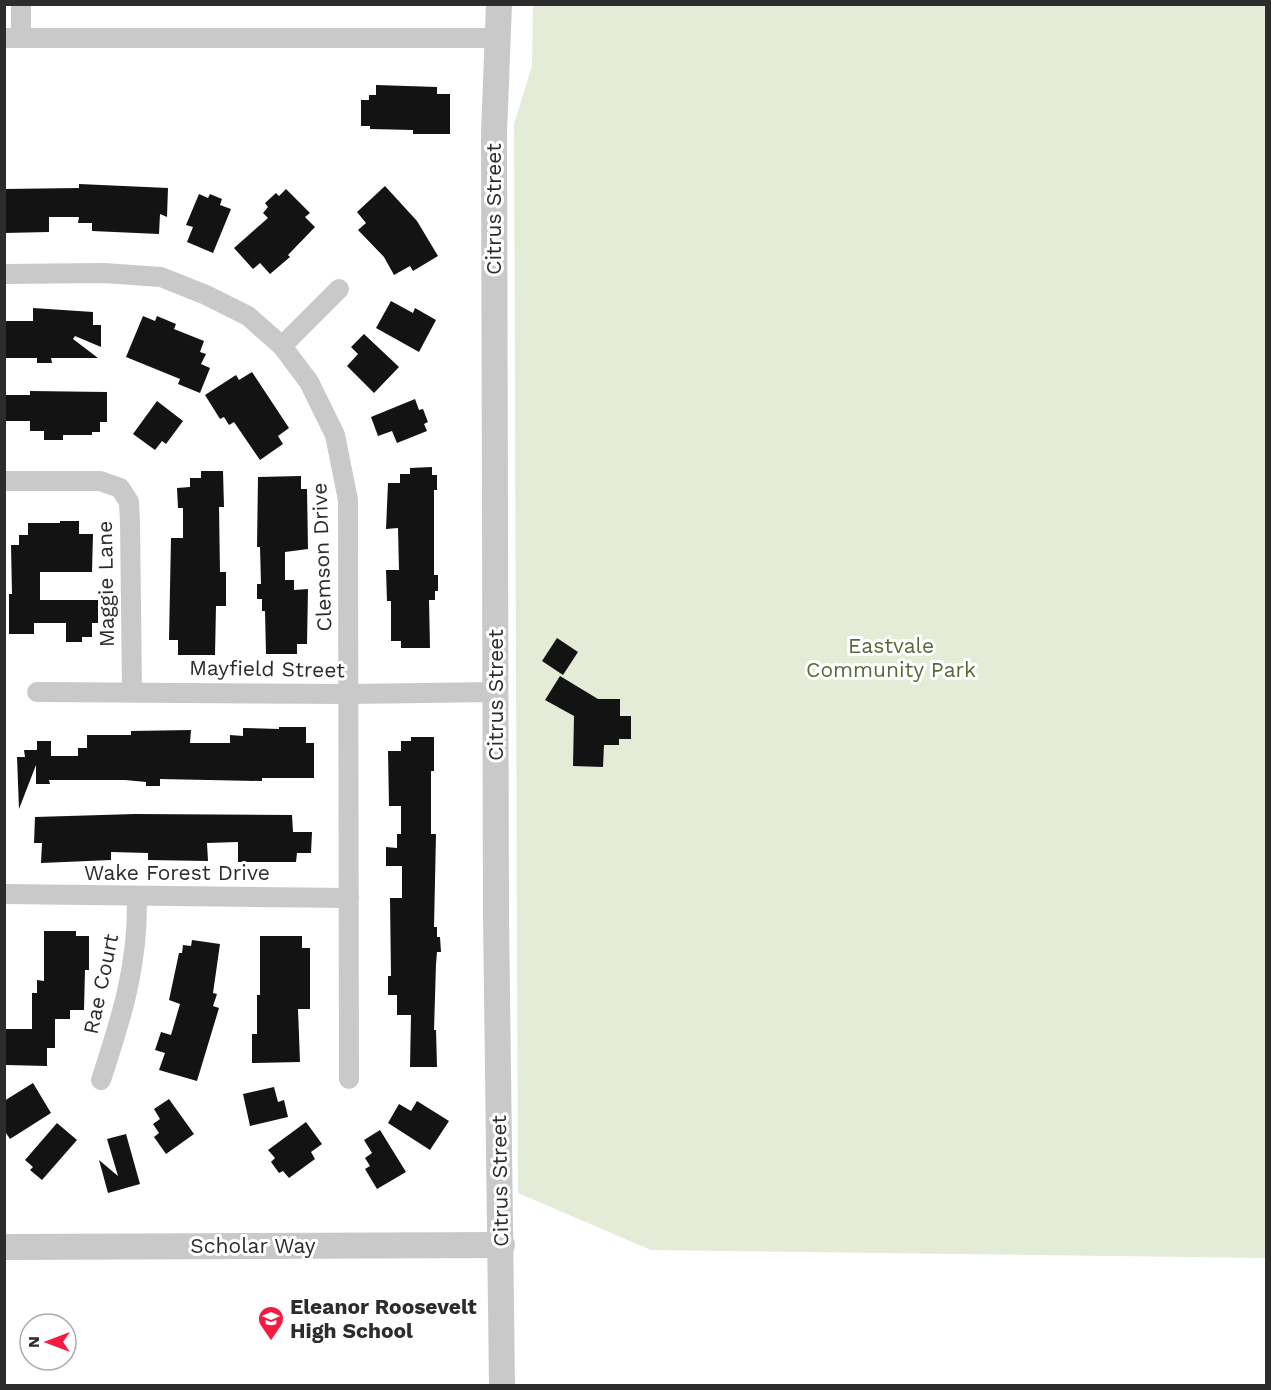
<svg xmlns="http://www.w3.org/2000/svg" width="1271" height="1390" font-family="'Work Sans',sans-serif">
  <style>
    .green { fill: #e4ebd7 }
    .building { fill: #131313 }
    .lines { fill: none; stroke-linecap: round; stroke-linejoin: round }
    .minor { stroke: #c9c9c9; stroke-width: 20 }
    .tertiary { stroke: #c9c9c9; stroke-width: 26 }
    .labels { text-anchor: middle; stroke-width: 6; stroke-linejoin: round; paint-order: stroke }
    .street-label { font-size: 21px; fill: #2c2c2c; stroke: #fff }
    .park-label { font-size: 21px; fill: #546b35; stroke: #fff }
    .poi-label { font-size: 21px; font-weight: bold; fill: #2c2c2c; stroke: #fff; text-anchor: start }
  </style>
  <rect width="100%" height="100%" fill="#fff"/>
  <polygon class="green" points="533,5 1266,5 1266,1258 651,1250 518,1193 514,124 532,66"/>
  <g class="building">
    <polygon points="376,85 437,87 437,94 450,94 450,134 413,134 413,130 370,129 370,126 361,126 361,100 369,100 369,95 376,95"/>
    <polygon points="79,184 168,188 167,217 160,214 159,234 92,231 92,223 78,223 79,217 49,217 49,232 4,233 4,189 79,188"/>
    <polygon points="385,186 417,221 438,256 413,271 410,266 394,275 384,257 358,230 366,223 357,212"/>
    <polygon points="286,189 310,213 305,217 315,227 288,255 290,257 270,274 260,263 253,269 234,248 268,218 263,213 268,207 265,203 276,193 279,196"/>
    <polygon points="199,194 208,198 210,194 222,199 220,205 231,209 213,253 187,242 193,227 186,225"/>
    <polygon points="391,301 413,313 415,308 436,320 419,352 376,328"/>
    <polygon points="33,308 93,312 93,325 101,325 101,347 75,336 73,339 98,358 51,358 52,363 37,363 37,358 4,358 4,321 33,321"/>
    <polygon points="143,316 155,321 157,316 176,324 174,329 204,341 200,352 206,354 201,364 210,368 200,393 178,384 180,379 126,357"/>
    <polygon points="364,334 399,367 374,393 347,366 358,354 351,347"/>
    <polygon points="252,372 289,428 278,436 283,444 260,460 234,422 229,425 224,417 220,419 205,395 236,375 239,380"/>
    <polygon points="30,391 107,392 107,422 100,422 100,432 92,432 92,435 63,435 63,440 44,440 44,431 30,431 30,421 4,421 4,395 30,395"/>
    <polygon points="415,399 419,410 423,409 428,422 424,424 427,431 397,443 392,431 378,436 371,417"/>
    <polygon points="157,401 183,421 166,444 162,441 155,450 133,434"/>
    <polygon points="432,467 432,475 437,475 437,490 434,490 434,575 438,575 438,591 435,591 435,600 429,600 430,648 401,648 401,641 391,641 391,601 387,601 386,570 399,570 398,528 386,529 388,483 400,483 400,474 410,474 410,468"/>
    <polygon points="201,471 223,471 224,507 219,507 220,572 226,572 226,606 216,606 215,655 178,655 178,640 169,640 171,538 183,538 183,508 178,508 177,488 190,487 190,478 201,478"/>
    <polygon points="301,476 301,489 307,489 308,549 285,552 285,580 294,580 294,590 308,589 307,644 297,644 297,654 266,654 265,611 262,611 262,599 257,599 257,584 261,584 260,547 257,547 258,477"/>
    <polygon points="60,521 79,521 79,534 93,534 92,572 40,572 40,600 98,600 98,623 92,623 92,637 82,637 82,642 66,642 66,623 34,623 34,634 9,634 9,594 12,594 11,545 19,545 19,535 28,535 28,523 60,523"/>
    <polygon points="557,638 578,652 563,675 542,661"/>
    <polygon points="560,676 598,699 620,699 620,716 631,716 631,739 619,739 619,745 604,745 603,767 573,766 574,716 545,700"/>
    <polygon points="279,727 306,727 306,743 314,743 314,778 262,778 262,781 160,779 160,786 146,786 146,782 125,780 49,780 50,784 36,784 36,765 19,809 17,757 25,757 24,750 37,750 37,741 51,741 51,756 78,756 78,748 87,748 87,735 131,735 131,731 191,730 190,743 230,743 230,735 243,736 243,728 279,729"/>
    <polygon points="411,737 434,737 434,771 431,771 431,834 436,834 434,927 437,927 437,937 440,937 441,952 437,952 436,964 434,1030 436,1030 437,1067 410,1067 411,1015 397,1015 397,995 388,995 388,976 391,976 390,898 402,898 402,866 386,866 386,847 397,848 397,834 401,834 401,806 389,806 388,751 401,751 401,741 411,741"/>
    <polygon points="135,814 292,815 293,832 312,832 311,853 297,853 296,862 238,862 238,842 207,843 208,861 148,860 148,853 111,852 111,860 41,863 42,843 34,843 35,817"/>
    <polygon points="44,931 76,931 76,936 89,936 89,970 85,970 84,1010 70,1010 70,1019 55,1019 55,1048 47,1048 47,1066 6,1065 6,1029 32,1029 32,993 37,993 37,980 44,981"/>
    <polygon points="260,936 302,936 302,948 310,948 310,1009 298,1009 300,1062 252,1063 252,1034 257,1034 257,995 260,995"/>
    <polygon points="192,940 220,944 213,993 217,994 213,1006 219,1008 197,1081 159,1070 165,1053 155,1050 161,1032 171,1035 180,1004 169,1000 179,953 182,953 183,945 191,946"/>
    <polygon points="33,1083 51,1113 10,1139 4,1130 4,1101"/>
    <polygon points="274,1087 278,1102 284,1100 288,1117 250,1126 243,1094"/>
    <polygon points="169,1099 194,1134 166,1154 154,1137 159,1133 153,1124 160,1119 154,1109"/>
    <polygon points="417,1101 449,1121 430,1150 388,1123 399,1104 411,1111"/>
    <polygon points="306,1122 322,1144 311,1152 315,1159 289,1178 283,1171 279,1173 271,1162 275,1158 268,1150"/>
    <polygon points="57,1123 77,1140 42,1180 30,1170 33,1167 25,1160"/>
    <polygon points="380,1130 406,1172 377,1189 365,1169 370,1166 365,1158 372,1153 364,1140"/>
    <polygon points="126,1134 140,1184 108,1193 99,1160 118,1176 107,1139"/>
  </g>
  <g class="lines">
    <g class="minor">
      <polyline points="4,38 499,38"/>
      <polyline points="21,38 21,4"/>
      <polyline points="4,274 104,273 161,277 206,295 248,316 282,346 309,382 335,435 348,500 349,1079"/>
      <polyline points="282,346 339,289"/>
      <polyline points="4,481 100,481 120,488 129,502 130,523 132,691"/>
      <polyline points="37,692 349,694 496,692"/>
      <polyline points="4,894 349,898"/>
      <path d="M101,1080C122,1016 138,966 137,898"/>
    </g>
    <g class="tertiary">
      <polyline points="499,4 494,133 496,914 502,1386"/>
      <polyline points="4,1247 502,1245"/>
    </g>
  </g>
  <defs>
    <symbol id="school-pin" viewBox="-11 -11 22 30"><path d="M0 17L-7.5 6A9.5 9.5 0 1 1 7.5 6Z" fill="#f61a41" stroke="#fff"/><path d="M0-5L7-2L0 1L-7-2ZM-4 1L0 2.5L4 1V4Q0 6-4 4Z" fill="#fff"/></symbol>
  </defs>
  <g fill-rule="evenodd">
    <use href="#school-pin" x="256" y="1304" width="30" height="40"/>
  </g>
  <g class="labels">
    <g class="street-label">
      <text transform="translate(494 209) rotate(-90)" y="7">Citrus Street</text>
      <text transform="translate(322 557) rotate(-92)" y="7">Clemson Drive</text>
      <text transform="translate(106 584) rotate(-91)" y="7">Maggie Lane</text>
      <text transform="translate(267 669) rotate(1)" y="7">Mayfield Street</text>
      <text transform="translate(496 695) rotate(-90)" y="7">Citrus Street</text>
      <text x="177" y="880">Wake Forest Drive</text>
      <text transform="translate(101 984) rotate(-78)" y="7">Rae Court</text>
      <text transform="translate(500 1181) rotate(-91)" y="7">Citrus Street</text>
      <text x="253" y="1253">Scholar Way</text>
    </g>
    <g class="park-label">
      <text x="891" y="653">Eastvale<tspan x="891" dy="24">Community Park</tspan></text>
    </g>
    <g class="poi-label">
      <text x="290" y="1314">Eleanor Roosevelt<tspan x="290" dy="24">High School</tspan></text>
    </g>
  </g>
  <rect width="1271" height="1390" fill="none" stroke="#2c2c2c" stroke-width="12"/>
  <g transform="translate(48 1342) rotate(270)"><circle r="28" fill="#ffffff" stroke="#ababab" stroke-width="1.5"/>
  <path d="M0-4.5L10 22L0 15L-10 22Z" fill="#f61a41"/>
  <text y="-9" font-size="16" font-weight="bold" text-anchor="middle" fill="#2c2c2c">N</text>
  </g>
</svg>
